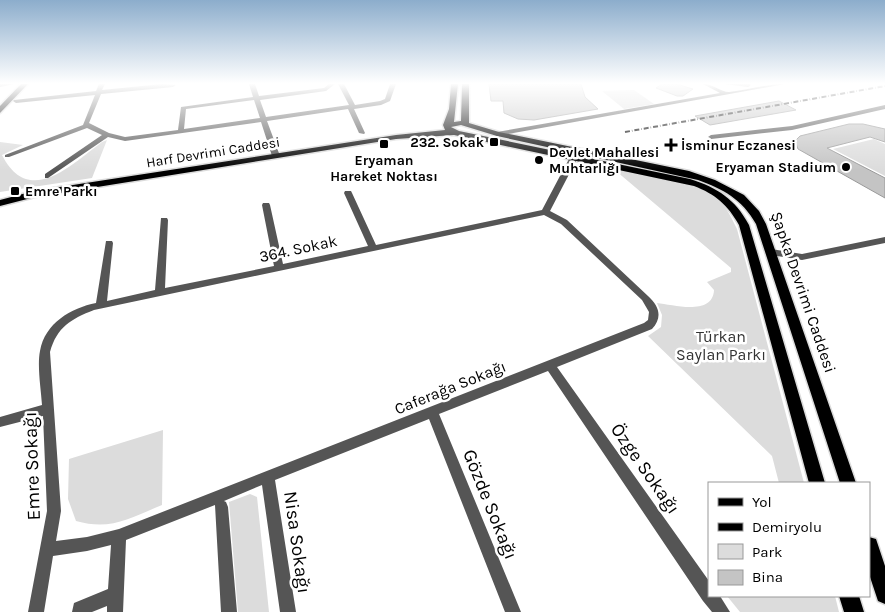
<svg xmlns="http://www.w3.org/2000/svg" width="885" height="612" font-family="Karla,sans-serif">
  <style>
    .green { fill: #dcdcdc }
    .building { fill: #c4c4c4; stroke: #999 }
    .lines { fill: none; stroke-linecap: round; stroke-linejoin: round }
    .major-casing { stroke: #dbdbdb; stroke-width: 3 }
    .minor { fill: #555; fill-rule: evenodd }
    .major { fill: #000; fill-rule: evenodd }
    .rail { stroke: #000; stroke-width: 2; stroke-dasharray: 5 2 0.5 2; stroke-linecap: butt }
    .poi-dot { fill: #000; stroke: #fff; stroke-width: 2 }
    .labels { text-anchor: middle; stroke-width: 5; stroke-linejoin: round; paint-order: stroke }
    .far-poi-label { font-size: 14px; font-weight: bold; fill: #000; stroke: #fff; text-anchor: start }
    .far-street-label { font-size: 14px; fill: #000; stroke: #fff }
    .street-label { font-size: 16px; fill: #000; stroke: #fff }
    .park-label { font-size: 16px; fill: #333; stroke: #fff }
    .near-street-label { font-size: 19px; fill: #000; stroke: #fff }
  </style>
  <rect width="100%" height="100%" fill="#fff"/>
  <g class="green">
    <polygon points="634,90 654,104 624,109 602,91"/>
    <polygon points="874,139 885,144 885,176 833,149"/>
    <path d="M107,140L92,178L0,192V142L23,145L2,155C29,208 71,165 102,142Z"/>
    <path d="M588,163L701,189C722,199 727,208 737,229L804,483H779L772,456L648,336L661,327L662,315L657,303C674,305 713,316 714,290L707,282L731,272V268L616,171L601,168L576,174L577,168Z"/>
    <path d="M163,430L162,505C130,518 111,531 76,521L68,499L69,459Z"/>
    <polygon points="250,494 257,497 269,612 238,612 229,502"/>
    <polygon points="727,596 835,596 839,612 740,612"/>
  </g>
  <g class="building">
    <polygon points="489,84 581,84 585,97 598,109 534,120 518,119 504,113 503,101 491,101"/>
    <polygon points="662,84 676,84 693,89 683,96 677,96 656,88"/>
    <polygon points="779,101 796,110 710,125 695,116"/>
    <polygon points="849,124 863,124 885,129 885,142 870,137 827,148 885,178 885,198 798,149 795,141 800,136"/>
  </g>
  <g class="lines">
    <defs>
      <g id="major">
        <polygon points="21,84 28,84 0,113 0,106"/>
        <path d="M451,84H458L454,122L461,121L462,84H469V123L499,132L689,171L715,180L744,195L759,211L766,224L856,483H840L756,224C742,199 723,189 698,180L497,136L461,125L451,127L459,131L690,179C718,188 735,199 749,225L825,483H809L739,225C728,205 715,194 694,186L454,135L396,139L35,197L0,206V200L34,191L396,135L445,130L443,125L449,109Z"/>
        <polygon points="869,537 876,539 885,566 885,604 878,601 869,574"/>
        <polygon points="839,596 859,596 864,612 844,612"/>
      </g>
    </defs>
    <use href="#major" class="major-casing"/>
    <g class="minor">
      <polygon points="0,84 14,84 0,87"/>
      <path d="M99,84H105L102,90L162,84L176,85L173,87L101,94L89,123L109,133L125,137L178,130L181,107L253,97L249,84H255L259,96L324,88L329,84H335L326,91L260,100L266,117L349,105L338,84H344L355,105L380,101L385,99L390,84H396L390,101L381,105L354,109L365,133L364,134L359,133L348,109L267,121L280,156L276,158L272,156L261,122L125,141L108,137L48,178H45V174L102,135L87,128L9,157H5V155L83,125L95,95L16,103L13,101L14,100L96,91ZM254,100L260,118L184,129L186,109Z"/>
      <path d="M703,84C713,84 721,92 729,92C748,90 766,84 785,84L497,136L494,134L497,132L720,93Z"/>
      <polygon points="725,84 750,84 751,85 748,87"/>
      <polygon points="885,105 885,109 792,130 711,139 708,137 711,135 792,126"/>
      <path d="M574,155L578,157L550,211L567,220L648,296C659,306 663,317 652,329L557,367L709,581V596H720L730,612H712L703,601L548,371L439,414L521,612H505L429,419L275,480L296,612H280L262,485L224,501L226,502L228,507L237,612H221L215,505L126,540L123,612H107V606L92,612H72L74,603L108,589L111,545L87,551L53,556L44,612H28L47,511L43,416L0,427V417L42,405C41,389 37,366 40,351C45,323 71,308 96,303L106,241H112L113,243L107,301L155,290L161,218H167L168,220L165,288L274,266L262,205L263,203H269L270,205L283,264L368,246L344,193L345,191H351L352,193L376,245L542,210L570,157ZM544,215L561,224L642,300L649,312L648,320L644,323L119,529L87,537L56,541L61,511L50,352C57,327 71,319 94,310Z"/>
      <polygon points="885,237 885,243 802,260 771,255 767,252 771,249 802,254"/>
    </g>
    <use href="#major" class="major"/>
    <polyline class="rail" points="625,132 885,86"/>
  </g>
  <linearGradient id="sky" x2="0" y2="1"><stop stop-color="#8cadcc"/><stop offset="0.49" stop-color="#fff"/><stop offset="1" stop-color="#fff" stop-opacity="0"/></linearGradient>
  <rect width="885" height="170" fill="url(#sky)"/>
  <g class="poi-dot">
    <rect x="489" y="137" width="10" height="10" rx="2.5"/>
    <rect x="379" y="139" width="10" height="10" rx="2.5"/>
    <path d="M668.5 137.5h5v5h5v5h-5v5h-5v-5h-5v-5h5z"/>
    <circle cx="539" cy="160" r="5"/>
    <circle cx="846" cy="167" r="5"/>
    <rect x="10" y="186" width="10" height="10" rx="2.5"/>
  </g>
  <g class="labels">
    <g class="far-poi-label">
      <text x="484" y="147" text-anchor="end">232. Sokak</text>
      <text x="681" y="150">İsminur Eczanesi</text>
      <text x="549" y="157">Devlet Mahallesi<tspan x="549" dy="16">Muhtarlığı</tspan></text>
      <text x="384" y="165" text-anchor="middle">Eryaman<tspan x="384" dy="16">Hareket Noktası</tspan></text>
      <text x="836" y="172" text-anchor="end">Eryaman Stadium</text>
      <text x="25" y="196">Emre Parkı</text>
    </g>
    <g class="far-street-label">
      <text transform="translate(213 152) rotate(-9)" y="5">Harf Devrimi Caddesi</text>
    </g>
    <g class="street-label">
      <text transform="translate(298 248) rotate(-12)" y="6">364. Sokak</text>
      <text transform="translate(804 292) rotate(71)" y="6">Şapka Devrimi Caddesi</text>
      <text transform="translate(450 387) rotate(-22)" y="6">Caferağa Sokağı</text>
    </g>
    <g class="park-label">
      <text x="721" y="342">Türkan<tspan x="721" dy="18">Saylan Parkı</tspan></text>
    </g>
    <g class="near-street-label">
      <text transform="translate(31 466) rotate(-92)" y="7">Emre Sokağı</text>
      <text transform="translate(646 468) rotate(55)" y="7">Özge Sokağı</text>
      <text transform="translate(491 504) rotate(68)" y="7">Gözde Sokağı</text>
      <text transform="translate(298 542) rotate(82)" y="7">Nisa Sokağı</text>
    </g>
  </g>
  <rect x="708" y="482" width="162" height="115" fill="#ffffff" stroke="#999999"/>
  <rect x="718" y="498" width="25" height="8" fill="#000000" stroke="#999999"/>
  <text x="752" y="507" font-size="15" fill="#000000">Yol</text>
  <rect x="718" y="523" width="25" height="8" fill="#000000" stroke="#999999"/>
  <text x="752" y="532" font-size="15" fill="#000000">Demiryolu</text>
  <rect x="718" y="544" width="25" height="15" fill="#dcdcdc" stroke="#999999"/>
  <text x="752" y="557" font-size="15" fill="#000000">Park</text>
  <rect x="718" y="570" width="25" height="15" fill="#c4c4c4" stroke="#999999"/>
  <text x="752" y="582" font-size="15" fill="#000000">Bina</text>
</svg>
